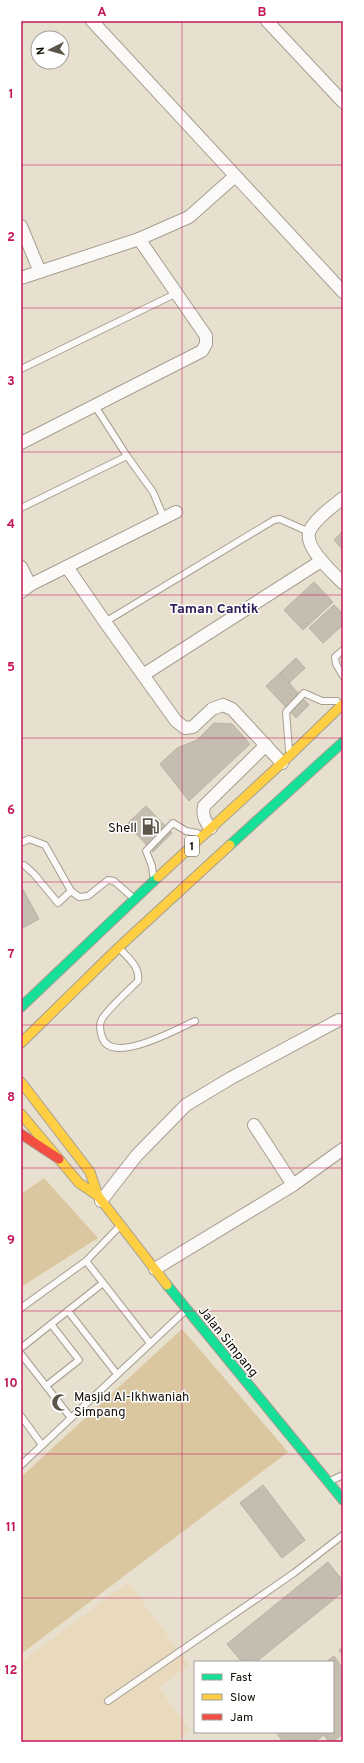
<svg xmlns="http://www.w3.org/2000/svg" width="364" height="1763" font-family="Overpass,sans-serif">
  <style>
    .built { fill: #e9dabe }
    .green { fill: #dbc79f }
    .building { fill: #c4bdb0; stroke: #b8b1a4 }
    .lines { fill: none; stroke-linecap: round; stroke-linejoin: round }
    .lane-casing { stroke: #a59f92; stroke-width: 8 }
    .street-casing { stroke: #a59f92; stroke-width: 14 }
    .fast-casing { stroke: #a59f92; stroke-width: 11 }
    .slow-casing { stroke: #a59f92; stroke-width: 11 }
    .jam-casing { stroke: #a59f92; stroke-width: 11 }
    .lane { stroke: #fcfaf8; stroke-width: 6 }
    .street { stroke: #fcfaf8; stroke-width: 12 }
    .fast { stroke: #16e098; stroke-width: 9 }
    .slow { stroke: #ffcf43; stroke-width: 9 }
    .jam { stroke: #f24e42; stroke-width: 9 }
    .grid { fill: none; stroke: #c2185b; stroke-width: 1; stroke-opacity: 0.55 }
    .labels { text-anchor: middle; stroke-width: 3; stroke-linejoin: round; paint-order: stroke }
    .shield { fill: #fff; stroke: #58544f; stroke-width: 1 }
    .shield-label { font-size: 12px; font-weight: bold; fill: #100b03 }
    .poi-label { font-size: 13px; fill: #100b03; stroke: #fff; text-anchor: end }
    .street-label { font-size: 13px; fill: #100b03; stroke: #fff }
    .neighbourhood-label { font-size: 14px; font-weight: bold; fill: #2f1d57; stroke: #fff }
    .neatline { fill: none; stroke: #c2185b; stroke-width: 1.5 }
    .grid-label { font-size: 13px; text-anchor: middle; font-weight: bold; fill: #c2185b }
  </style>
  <rect width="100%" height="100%" fill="#e8e0ce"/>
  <polygon class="built" points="128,1582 189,1665 159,1688 190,1731 175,1742 21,1742 21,1662"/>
  <g class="green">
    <polygon points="44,1178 98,1238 21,1287 21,1194"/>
    <polygon points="182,1329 288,1452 21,1654 21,1477"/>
  </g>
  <g class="building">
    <polygon points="343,531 343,550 334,540"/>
    <polygon points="314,582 333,602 303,630 284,610"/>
    <polygon points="334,605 343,614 343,625 323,643 309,628"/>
    <polygon points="296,658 305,668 289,683 280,673"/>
    <polygon points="280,673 309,705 296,718 266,686"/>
    <polygon points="214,723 232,724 250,744 189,801 160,764 177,748 197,740"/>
    <polygon points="146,806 172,833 153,852 127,824"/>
    <polygon points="21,886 39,919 21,929"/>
    <polygon points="263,1485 305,1540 282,1558 240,1503"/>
    <polygon points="328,1562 343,1581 343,1592 256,1662 242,1662 227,1644"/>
    <polygon points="343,1647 343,1656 339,1650"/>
    <polygon points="334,1656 343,1669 343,1734 332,1742 329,1742 324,1735 317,1740 318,1742 283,1742 276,1732 333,1732 333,1662 326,1662"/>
  </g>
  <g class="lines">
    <defs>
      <g id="lane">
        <polyline points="21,369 177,293"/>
        <polyline points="95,406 127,456 153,492 164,518"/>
        <polyline points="21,508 127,456"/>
        <polyline points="105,622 274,520 280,519 309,532"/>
        <polyline points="343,650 335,657 336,664 343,676"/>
        <polyline points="289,750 286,712 304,693 322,701 337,701"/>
        <polyline points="21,843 29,839 45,845 71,891 79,897 88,896 108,880 114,881 131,896"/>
        <polyline points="21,865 24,865 34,874 58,903 71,891"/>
        <polyline points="153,875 152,866 146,851 173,823 186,831 197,833"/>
        <path d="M121,950C130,960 140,967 138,981C129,990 108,1009 102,1019C99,1024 100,1031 102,1037C111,1066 177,1029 195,1021"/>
        <polyline points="86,1261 150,1343"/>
        <polyline points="21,1308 86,1261 119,1227"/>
        <polyline points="68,1311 117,1374"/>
        <polyline points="21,1348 103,1283"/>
        <polyline points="21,1354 71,1418"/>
        <polyline points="46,1386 79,1360 51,1324"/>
        <polyline points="21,1416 42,1445"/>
        <polyline points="21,1465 186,1310"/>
        <polyline points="330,1481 343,1475"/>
        <polyline points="108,1701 294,1573 343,1535"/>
      </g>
      <g id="street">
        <polyline points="92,21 343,292"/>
        <polyline points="267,21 343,102"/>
        <polyline points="21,226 40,272"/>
        <polyline points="21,278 139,239 189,217 235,176"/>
        <polyline points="21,443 202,351 206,344 206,336 139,239"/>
        <path d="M343,498C332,507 316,518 310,530C302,546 333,573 343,583"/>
        <polyline points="21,567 30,585"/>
        <polyline points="67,567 105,622 176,721 185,728 193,727 212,709 223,705 232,709 282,763"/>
        <polyline points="21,592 30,585 176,512"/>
        <polyline points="143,675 321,561"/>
        <path d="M211,828C204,821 202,815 204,806L266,745"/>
        <polyline points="254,1125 293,1185"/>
        <polyline points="101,1201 137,1155 186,1105 231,1078 339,1020"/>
        <polyline points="155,1269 293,1185 343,1149"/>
      </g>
      <g id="fast">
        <polyline points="230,845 343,742"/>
        <polyline points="21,1007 158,877"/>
        <polyline points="167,1285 343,1500"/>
      </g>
      <g id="slow">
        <polyline points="158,877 282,763 343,704"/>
        <polyline points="21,1043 119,947 230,845"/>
        <polyline points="21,1082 90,1172 98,1196"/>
        <polyline points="21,1114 79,1183 98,1196 167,1285"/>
      </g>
      <polyline id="jam" points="21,1134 59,1159"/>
    </defs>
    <use href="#lane" class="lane-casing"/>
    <use href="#street" class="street-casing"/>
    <use href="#fast" class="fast-casing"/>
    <use href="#slow" class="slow-casing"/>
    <use href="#jam" class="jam-casing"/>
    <use href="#lane" class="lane"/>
    <use href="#street" class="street"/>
    <use href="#fast" class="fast"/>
    <use href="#slow" class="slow"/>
    <use href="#jam" class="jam"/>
  </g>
  <path class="grid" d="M182,21V1742M21,165H343M21,308H343M21,452H343M21,595H343M21,738H343M21,882H343M21,1025H343M21,1168H343M21,1311H343M21,1454H343M21,1598H343"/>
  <defs>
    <symbol id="fuel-bare" viewBox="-9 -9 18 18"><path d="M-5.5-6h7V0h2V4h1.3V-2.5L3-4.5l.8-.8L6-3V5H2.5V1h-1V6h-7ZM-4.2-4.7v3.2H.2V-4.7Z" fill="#5c564a" stroke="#fff" stroke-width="2.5" paint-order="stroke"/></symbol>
    <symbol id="mosque-bare" viewBox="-9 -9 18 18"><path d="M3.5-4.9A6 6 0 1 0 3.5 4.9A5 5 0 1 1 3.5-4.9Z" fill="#5c564a" stroke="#fff" stroke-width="2.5" paint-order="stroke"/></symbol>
  </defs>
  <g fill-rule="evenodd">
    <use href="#fuel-bare" x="138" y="814" width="25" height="25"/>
    <use href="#mosque-bare" x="48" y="1390" width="25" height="25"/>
  </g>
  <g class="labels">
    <rect class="shield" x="185" y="836" width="14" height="20" rx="3"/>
    <g class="shield-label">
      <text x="192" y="850">1</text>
    </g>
    <g class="poi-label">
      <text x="137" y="832">Shell</text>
      <text x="74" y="1401" text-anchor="start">Masjid Al-Ikhwaniah<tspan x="74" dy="15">Simpang</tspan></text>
    </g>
    <g class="street-label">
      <text transform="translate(229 1341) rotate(51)" y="5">Jalan Simpang</text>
    </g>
    <g class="neighbourhood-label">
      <text x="214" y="613">Taman Cantik</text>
    </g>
  </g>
  <rect width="364" height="1763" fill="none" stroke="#ffffff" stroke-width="44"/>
  <rect x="194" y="1661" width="140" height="72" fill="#ffffff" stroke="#9f9d9a"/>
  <rect x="202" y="1674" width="20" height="6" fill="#16e098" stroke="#9f9d9a"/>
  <text x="230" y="1681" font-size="12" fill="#100b03">Fast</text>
  <rect x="202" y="1694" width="20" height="6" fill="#ffcf43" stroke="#9f9d9a"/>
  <text x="230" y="1701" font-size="12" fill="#100b03">Slow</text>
  <rect x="202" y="1714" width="20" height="6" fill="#f24e42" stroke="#9f9d9a"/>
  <text x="230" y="1721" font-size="12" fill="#100b03">Jam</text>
  <g transform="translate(50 50) rotate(264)"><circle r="19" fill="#ffffff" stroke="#9f9d9a"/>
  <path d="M0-3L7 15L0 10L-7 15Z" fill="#5c564a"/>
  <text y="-6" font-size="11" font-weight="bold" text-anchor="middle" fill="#100b03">N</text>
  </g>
  <rect x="22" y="22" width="320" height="1719" class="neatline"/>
  <g class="grid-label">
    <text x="102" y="16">A</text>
    <text x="262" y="16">B</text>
    <text x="11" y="98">1</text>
    <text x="11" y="241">2</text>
    <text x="11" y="385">3</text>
    <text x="11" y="528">4</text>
    <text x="11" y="671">5</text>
    <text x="11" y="814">6</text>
    <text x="11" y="958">7</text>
    <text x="11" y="1101">8</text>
    <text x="11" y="1244">9</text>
    <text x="11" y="1387">10</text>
    <text x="11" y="1531">11</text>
    <text x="11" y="1674">12</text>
  </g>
</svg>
